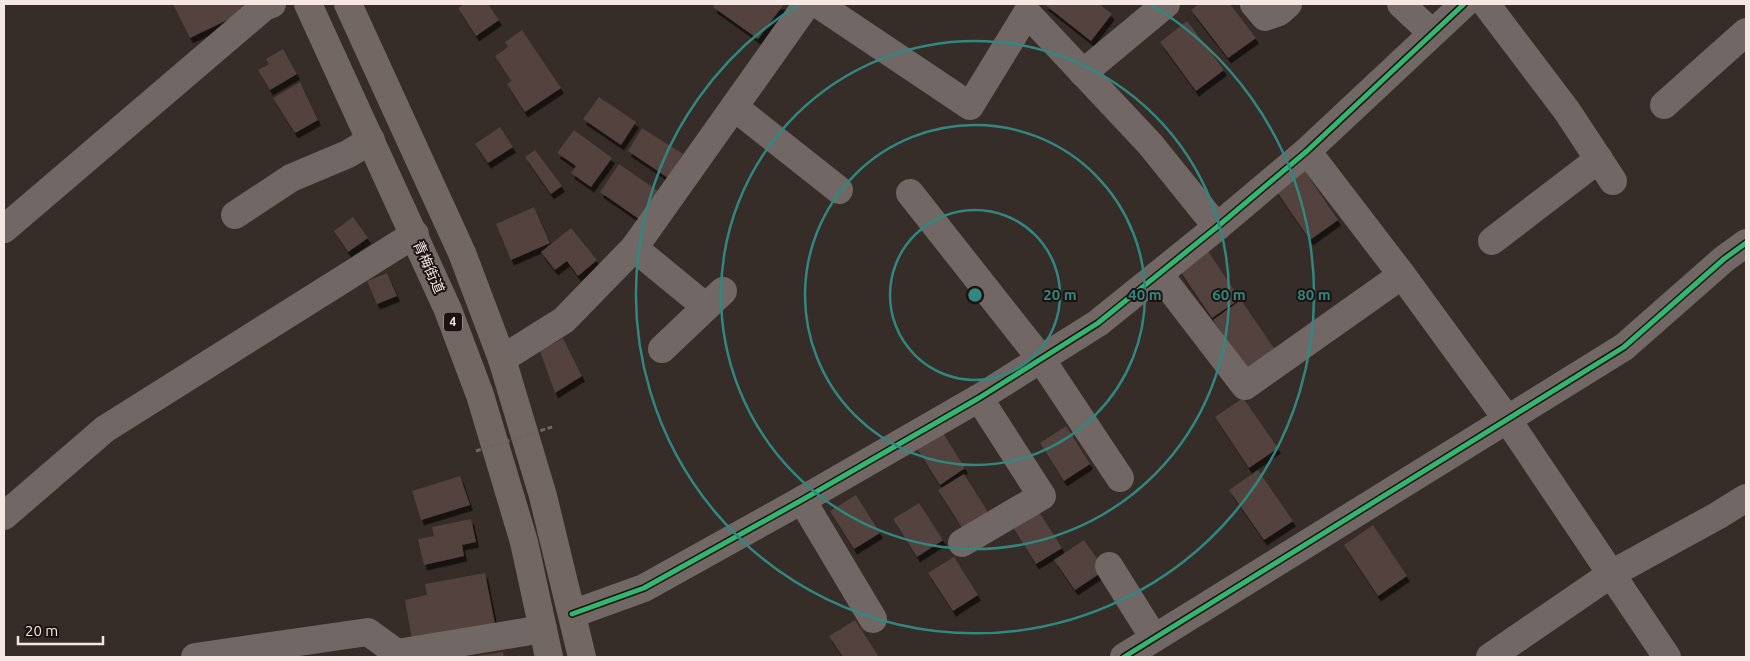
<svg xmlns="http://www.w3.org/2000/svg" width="1750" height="661" font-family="Ubuntu,'Noto Sans JP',sans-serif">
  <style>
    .building { fill: #52423d; filter: url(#shadow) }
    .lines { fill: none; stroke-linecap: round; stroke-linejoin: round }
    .minor { stroke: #716764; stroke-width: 28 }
    .major { stroke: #736763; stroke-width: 28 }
    .path-bridge { stroke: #6e6663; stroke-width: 3; stroke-dasharray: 5 2.5; stroke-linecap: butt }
    .cycleway-casing { stroke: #1c1311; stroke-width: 8 }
    .cycleway { stroke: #33b770; stroke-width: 5 }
    .ring { fill: none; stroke: #328780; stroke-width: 2.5 }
    .labels { text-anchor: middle; stroke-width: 4; stroke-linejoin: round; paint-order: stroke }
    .shield { fill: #1c1311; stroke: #b5a7a5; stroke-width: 1 }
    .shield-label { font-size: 12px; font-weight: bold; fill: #f6e7e4 }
    .street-label { font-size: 14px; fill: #f6e7e4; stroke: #1c1311 }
    .centre { fill: #328780; stroke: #1c1311; stroke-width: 2.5 }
    .ring-label { font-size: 15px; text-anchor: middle; font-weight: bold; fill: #328780; stroke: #1c1311; stroke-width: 4; stroke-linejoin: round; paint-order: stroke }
  </style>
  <defs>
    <filter id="shadow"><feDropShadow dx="3" dy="5.5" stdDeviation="0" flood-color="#0009"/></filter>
  </defs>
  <rect width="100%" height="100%" fill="#362c28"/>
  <g class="building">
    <polygon points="173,4 255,4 256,6 190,38"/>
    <polygon points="465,4 488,4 499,20 476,36 458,8"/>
    <polygon points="715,4 784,4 758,39 713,7"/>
    <polygon points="1044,4 1099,4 1112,14 1091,41"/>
    <polygon points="1199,4 1230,4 1256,38 1228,58 1191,10"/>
    <polygon points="1187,21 1224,70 1196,91 1160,42"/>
    <polygon points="522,30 561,88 525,112 507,84 511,81 495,56 508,47 505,42"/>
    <polygon points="283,49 297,74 270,90 258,70 269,64 266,59"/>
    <polygon points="300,82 318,120 295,133 273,98"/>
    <polygon points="599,97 636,122 621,145 583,119"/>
    <polygon points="500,127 513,147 488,163 475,144"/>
    <polygon points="642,128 683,154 668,178 628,151"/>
    <polygon points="574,130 612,158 591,187 571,173 576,166 557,153"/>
    <polygon points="535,150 562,186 551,194 525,157"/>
    <polygon points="619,164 658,191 639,219 600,192"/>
    <polygon points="1304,170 1338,220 1310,240 1275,189"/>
    <polygon points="534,207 550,243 511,260 496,224"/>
    <polygon points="353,217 368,238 348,252 334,231"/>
    <polygon points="571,228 597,260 578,276 567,261 555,270 541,252"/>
    <polygon points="1206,248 1240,299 1212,318 1178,268"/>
    <polygon points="387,273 397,296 377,304 367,281"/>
    <polygon points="1241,300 1276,351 1247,371 1213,320"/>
    <polygon points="563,338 582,376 555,393 540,351"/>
    <polygon points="1243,398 1278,448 1249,468 1215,417"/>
    <polygon points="1066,426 1090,464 1064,481 1040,443"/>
    <polygon points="941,430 965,468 940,485 916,447"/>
    <polygon points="1258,470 1293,521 1264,540 1229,490"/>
    <polygon points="964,474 988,512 962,528 938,490"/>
    <polygon points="460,476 470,505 421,520 412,491"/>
    <polygon points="856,495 880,533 854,549 830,511"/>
    <polygon points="919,503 943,540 917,557 893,519"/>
    <polygon points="1038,510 1062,548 1036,564 1012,526"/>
    <polygon points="471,519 476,542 462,545 464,556 424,565 418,539 434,536 432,527"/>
    <polygon points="1373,525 1407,576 1378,596 1344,545"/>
    <polygon points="1084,540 1105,570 1075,590 1054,560"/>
    <polygon points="954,557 978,595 953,611 928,573"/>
    <polygon points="485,573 495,624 412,640 405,600 427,595 425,584"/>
    <polygon points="855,620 879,657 843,657 829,636"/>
    <polygon points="503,652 504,657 477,657 477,656"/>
  </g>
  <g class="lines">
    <g class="minor">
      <polyline points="818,4 970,106 1027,13 1150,144 1217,227"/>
      <polyline points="1254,4 1265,17 1279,12 1288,4"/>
      <polyline points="1401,4 1432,33"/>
      <polyline points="1486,4 1567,111 1613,181"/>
      <polyline points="1083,73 1166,4"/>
      <polyline points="1664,105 1746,32"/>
      <polyline points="734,107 839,190"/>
      <polyline points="1307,151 1402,275 1507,419 1667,657"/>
      <polyline points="910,193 1041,359 1120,478"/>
      <polyline points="235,215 291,178 348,154 371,140"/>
      <polyline points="4,229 264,7 272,4"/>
      <polyline points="1492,241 1599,159"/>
      <polyline points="634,248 706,307"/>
      <polyline points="1159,274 1245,386 1402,275"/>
      <polyline points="662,349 723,291"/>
      <polyline points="502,359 564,320 634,248 807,4"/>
      <polyline points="802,500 873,619"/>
      <polyline points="4,516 105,429 415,234"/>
      <polyline points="962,543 1042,496 979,398"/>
      <polyline points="1109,566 1154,638"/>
      <polyline points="572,614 644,588 802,500 979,398 1098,323 1217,227 1307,151 1464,4"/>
      <polyline points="195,657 368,632 397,653 543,629"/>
      <polyline points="1124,657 1624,347 1724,259 1746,243"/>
      <polyline points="1490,657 1611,574 1717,516 1746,498"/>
    </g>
    <g class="major">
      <polyline points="308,4 448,310 480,395 524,542 549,657"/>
      <polyline points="348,4 462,253 502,359 543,496 582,657"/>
    </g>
    <polyline class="path-bridge" points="476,451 552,427"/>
    <defs>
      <g id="cycleway">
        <polyline points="572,614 644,588 802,500 979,398 1098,323 1217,227 1307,151 1464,4"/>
        <polyline points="1124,657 1624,347 1724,259 1746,243"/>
      </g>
    </defs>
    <use href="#cycleway" class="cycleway-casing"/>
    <use href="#cycleway" class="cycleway"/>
  </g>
  <g class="ring">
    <circle cx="975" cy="295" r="85"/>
    <circle cx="975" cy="295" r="170"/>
    <circle cx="975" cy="295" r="254"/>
    <path d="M1150 4A339 339 0 1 1 800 4"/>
  </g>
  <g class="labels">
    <rect class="shield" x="444" y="312.5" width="18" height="19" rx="4"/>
    <g class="shield-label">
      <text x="453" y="326">4</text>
    </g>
    <g class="street-label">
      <text transform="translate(429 267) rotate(66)" y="5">青梅街道</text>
    </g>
  </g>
  <circle cx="975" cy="295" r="8" class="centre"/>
  <g class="ring-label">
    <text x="1060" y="300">20 m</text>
    <text x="1145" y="300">40 m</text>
    <text x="1229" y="300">60 m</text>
    <text x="1314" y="300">80 m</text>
  </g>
  <rect width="1750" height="661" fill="none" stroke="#f6e7e4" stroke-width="10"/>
  <path d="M18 636v8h85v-8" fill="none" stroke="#f6e7e4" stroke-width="2.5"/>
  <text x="25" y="636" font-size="15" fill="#f6e7e4" stroke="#1c1311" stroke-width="4" paint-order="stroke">20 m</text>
</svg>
